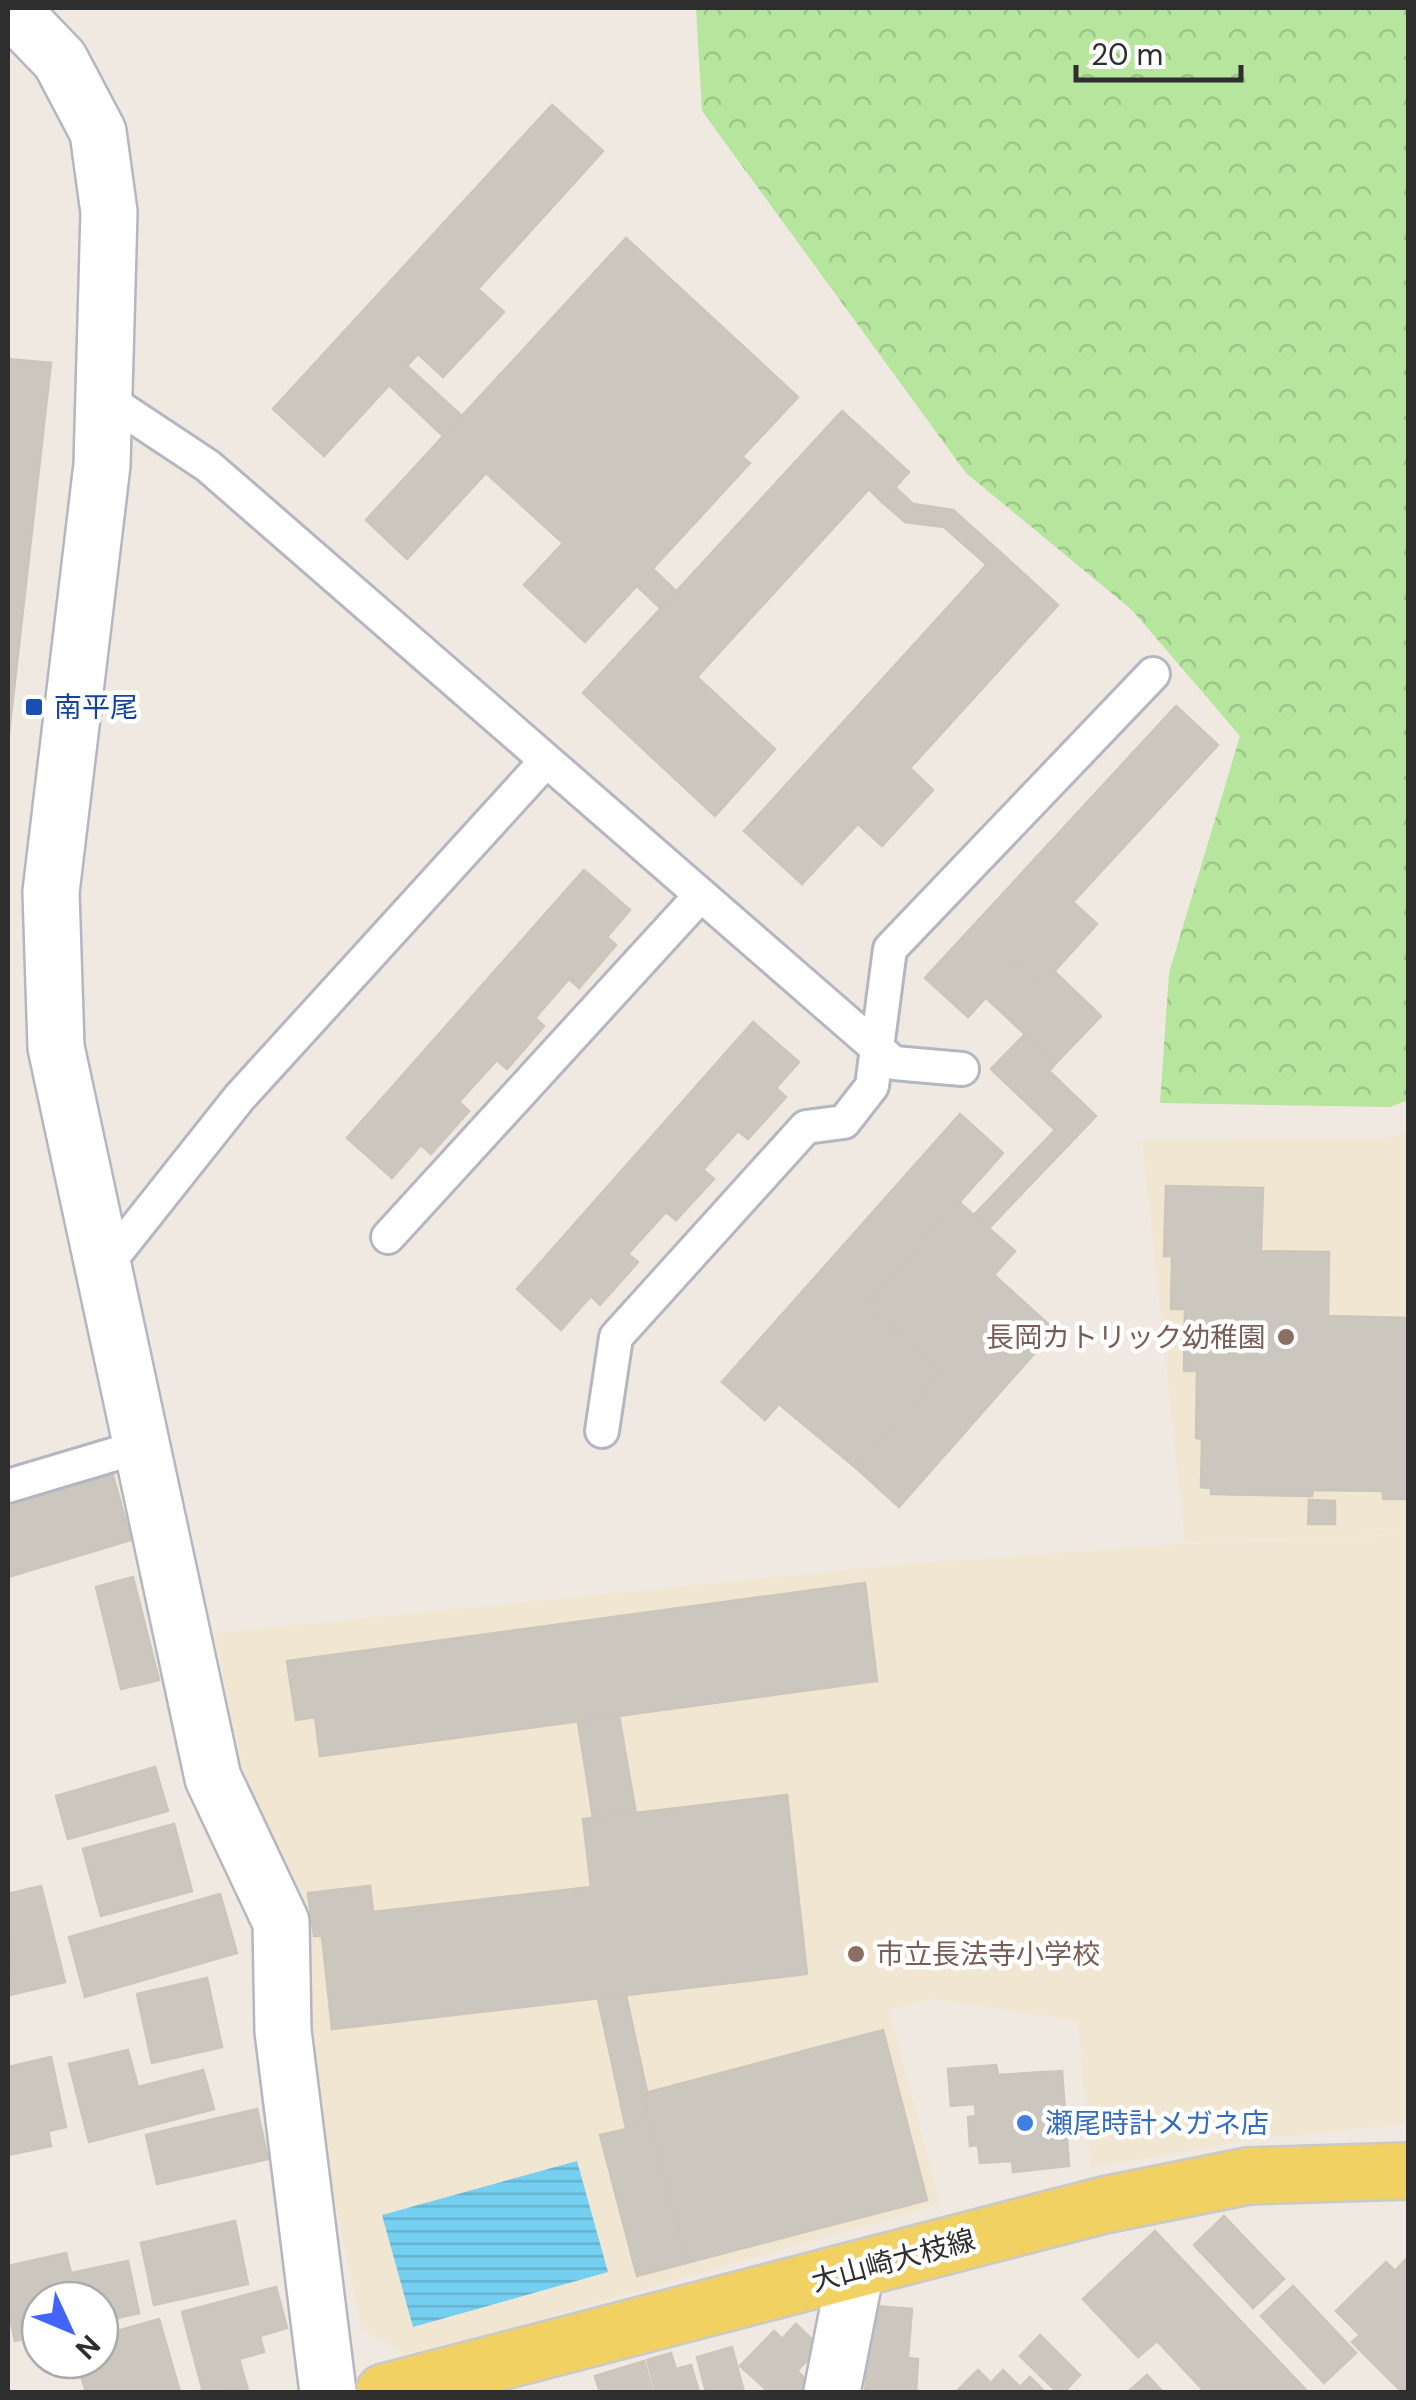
<svg xmlns="http://www.w3.org/2000/svg" width="1416" height="2400" font-family="'DM Sans','Noto Sans JP',sans-serif">
  <style>
    .education { fill: #f0e6d1 }
    .forest { fill: url(#forest-crowns) }
    .water { fill: url(#water-rules) }
    .building { fill: #cbc7bf; stroke: #cbc5ba; stroke-width: 2.5 }
    .lines { fill: none; stroke-linecap: round; stroke-linejoin: round }
    .lane-casing { stroke: #b4b7c1; stroke-width: 38 }
    .street-casing { stroke: #b4b7c1; stroke-width: 60 }
    .secondary-casing { stroke: #b4b7c1; stroke-width: 60 }
    .primary-casing { stroke: #c9c9c9; stroke-width: 60 }
    .lane { stroke: #fff; stroke-width: 32 }
    .street { stroke: #fff; stroke-width: 55 }
    .secondary { stroke: #fff; stroke-width: 55 }
    .primary { stroke: #f2d163; stroke-width: 55 }
    .transit-dot { fill: #1a4fb4; stroke: #fff; stroke-width: 4 }
    .education-dot { fill: #8d6e63; stroke: #fff; stroke-width: 4 }
    .shop-dot { fill: #3f7fe0; stroke: #fff; stroke-width: 4 }
    .labels { text-anchor: middle; stroke-width: 9; stroke-linejoin: round; paint-order: stroke }
    .transit-label { font-size: 28px; fill: #164399; stroke: #fff; text-anchor: start }
    .education-label { font-size: 28px; fill: #785e54; stroke: #fff; text-anchor: end }
    .shop-label { font-size: 28px; fill: #366cbe; stroke: #fff; text-anchor: start }
    .street-label { font-size: 28px; fill: #2e2e2e; stroke: #fff }
  </style>
  <defs>
    <pattern id="forest-crowns" width="20" height="18" patternUnits="userSpaceOnUse" patternTransform="scale(2.5)"><rect width="20" height="18" fill="#b6e59e"/><path d="M2 6a3 3 0 1 1 6 0M12 15a3 3 0 1 1 6 0" fill="none" stroke="#9dc588"/></pattern>
    <pattern id="water-rules" width="6" height="5" patternUnits="userSpaceOnUse" patternTransform="scale(2.5)"><rect width="6" height="5" fill="#75cff0"/><path d="M0 2.5h6" fill="none" stroke="#66b2ce"/></pattern>
  </defs>
  <rect width="100%" height="100%" fill="#efe9e1"/>
  <g class="education">
    <polygon points="1408,1132 1408,1534 1185,1542 1142,1140 1382,1139"/>
    <polygon points="1408,1535 1408,2124 1249,2140 1091,2168 1078,2021 933,1999 889,2010 940,2204 408,2357 362,2329 214,1633 906,1564 1184,1544"/>
  </g>
  <polygon class="forest" points="696,8 1408,8 1408,1100 1390,1107 1160,1103 1169,973 1240,736 1132,610 966,473 702,111"/>
  <polygon class="water" points="577,2161 608,2272 413,2327 382,2215"/>
  <g class="building">
    <polygon points="552,105 603,151 478,289 504,312 443,377 418,354 324,456 273,409"/>
    <polygon points="626,238 798,397 742,457 750,463 585,642 524,585 563,543 486,473 407,559 366,520"/>
    <polygon points="8,359 51,363 8,742"/>
    <polygon points="407,366 462,416 443,436 389,385"/>
    <polygon points="842,411 909,472 882,502 869,489 697,677 775,749 715,816 583,693"/>
    <polygon points="896,488 913,504 953,510 999,551 987,565 944,527 905,522 882,502"/>
    <polygon points="999,551 1058,605 910,768 933,790 882,846 858,824 802,884 744,831"/>
    <polygon points="653,569 676,591 660,608 637,586"/>
    <polygon points="1176,706 1218,745 1073,902 1097,924 1041,986 1017,964 968,1017 925,978"/>
    <polygon points="584,870 630,910 607,937 616,945 579,988 569,979 535,1018 544,1026 507,1069 497,1060 459,1102 469,1111 431,1154 421,1145 392,1178 347,1138"/>
    <polygon points="1017,964 1041,986 1054,971 1101,1016 1056,1063 985,997"/>
    <polygon points="753,1022 799,1062 776,1088 786,1097 748,1139 738,1131 703,1170 714,1179 676,1220 666,1212 628,1254 638,1262 600,1305 591,1296 561,1330 517,1289"/>
    <polygon points="1025,1034 1056,1063 1049,1071 1096,1116 989,1228 974,1215 1055,1130 991,1069"/>
    <polygon points="960,1114 1003,1153 867,1306 942,1371 856,1468 779,1404 765,1420 722,1382"/>
    <polygon points="1166,1186 1263,1188 1261,1251 1329,1252 1328,1316 1408,1318 1408,1499 1383,1499 1383,1491 1313,1490 1312,1496 1211,1494 1211,1488 1201,1487 1202,1439 1196,1438 1197,1371 1184,1371 1185,1309 1171,1309 1172,1256 1164,1256"/>
    <polygon points="959,1202 1015,1251 994,1275 1055,1330 899,1507 856,1468 942,1371 867,1306"/>
    <polygon points="112,1472 131,1540 8,1577 8,1504"/>
    <polygon points="1309,1500 1335,1501 1335,1524 1308,1524"/>
    <polygon points="133,1577 159,1680 121,1689 96,1587"/>
    <polygon points="865,1583 877,1681 320,1756 315,1717 296,1720 287,1661"/>
    <polygon points="619,1716 636,1814 593,1818 578,1722"/>
    <polygon points="155,1767 168,1811 68,1839 56,1796"/>
    <polygon points="787,1795 807,1974 332,2029 322,1936 314,1936 308,1893 370,1886 373,1912 591,1887 583,1819"/>
    <polygon points="174,1824 192,1891 101,1916 83,1849"/>
    <polygon points="41,1886 65,1982 10,1995 8,1894"/>
    <polygon points="220,1894 237,1953 85,1997 69,1937"/>
    <polygon points="207,1978 222,2047 152,2063 137,1994"/>
    <polygon points="626,1995 647,2092 642,2094 650,2124 626,2128 598,1999"/>
    <polygon points="883,2030 927,2200 686,2263 642,2094"/>
    <polygon points="128,2050 138,2087 203,2070 214,2109 89,2142 69,2064"/>
    <polygon points="51,2057 66,2127 48,2131 51,2146 8,2155 8,2067"/>
    <polygon points="996,2065 998,2075 1062,2071 1069,2166 1013,2172 1012,2161 980,2163 978,2145 970,2146 968,2117 976,2116 975,2104 951,2106 948,2069"/>
    <polygon points="257,2109 268,2159 157,2184 146,2135"/>
    <polygon points="650,2124 686,2263 637,2276 600,2135"/>
    <polygon points="1224,2216 1284,2279 1253,2308 1194,2245"/>
    <polygon points="235,2221 248,2284 154,2305 141,2243"/>
    <polygon points="1155,2231 1308,2392 1205,2392 1157,2341 1138,2357 1083,2299"/>
    <polygon points="66,2253 71,2273 128,2261 139,2313 100,2322 100,2300 40,2300 40,2335 15,2341 8,2308 8,2266"/>
    <polygon points="1408,2257 1408,2392 1402,2392 1352,2342 1360,2335 1336,2311 1386,2262 1395,2271"/>
    <polygon points="1293,2286 1356,2353 1324,2383 1261,2316"/>
    <polygon points="276,2287 287,2328 260,2336 264,2352 239,2359 248,2390 203,2392 182,2312"/>
    <polygon points="873,2306 912,2309 908,2358 918,2359 916,2392 865,2392"/>
    <polygon points="159,2319 180,2392 86,2392 76,2360 100,2360 100,2336"/>
    <polygon points="796,2324 820,2347 797,2371 809,2383 799,2392 769,2392 740,2366 774,2331 782,2339"/>
    <polygon points="1040,2335 1080,2375 1064,2392 1057,2392 1020,2356"/>
    <polygon points="732,2347 744,2392 706,2392 697,2357"/>
    <polygon points="671,2353 676,2369 691,2365 699,2392 656,2392 647,2360"/>
    <polygon points="644,2361 653,2392 600,2392 595,2376"/>
    <polygon points="978,2370 991,2383 1003,2370 1020,2387 1030,2377 1045,2392 956,2392"/>
    <polygon points="1147,2375 1163,2392 1128,2392"/>
  </g>
  <g class="lines">
    <defs>
      <g id="lane">
        <polyline points="104,397 208,466 894,1063 962,1069"/>
        <polyline points="388,1237 700,896"/>
        <polyline points="104,1268 239,1098 545,762"/>
        <polyline points="602,1431 616,1337 806,1127 844,1122 872,1086 890,949 1153,674"/>
        <polyline points="8,1486 142,1446"/>
      </g>
      <polyline id="street" points="832,2392 856,2270"/>
      <polyline id="secondary" points="10,8 60,60 98,132 109,212 102,465 51,892 56,1047 213,1778 281,1922 283,2031 328,2392"/>
      <polyline id="primary" points="384,2392 1104,2205 1248,2176 1408,2171"/>
    </defs>
    <use href="#lane" class="lane-casing"/>
    <use href="#street" class="street-casing"/>
    <use href="#secondary" class="secondary-casing"/>
    <use href="#primary" class="primary-casing"/>
    <use href="#lane" class="lane"/>
    <use href="#street" class="street"/>
    <use href="#secondary" class="secondary"/>
    <use href="#primary" class="primary"/>
  </g>
  <rect class="transit-dot" x="24" y="697" width="20" height="20" rx="5"/>
  <g class="education-dot">
    <circle cx="1286" cy="1337" r="10"/>
    <circle cx="856" cy="1954" r="10"/>
  </g>
  <circle class="shop-dot" cx="1025" cy="2123" r="10"/>
  <g class="labels">
    <g class="transit-label">
      <text x="54" y="717">南平尾</text>
    </g>
    <g class="education-label">
      <text x="1266" y="1347">長岡カトリック幼稚園</text>
      <text x="876" y="1964" text-anchor="start">市立長法寺小学校</text>
    </g>
    <g class="shop-label">
      <text x="1045" y="2133">瀬尾時計メガネ店</text>
    </g>
    <g class="street-label">
      <text transform="translate(893 2260) rotate(-15)" y="10">大山崎大枝線</text>
    </g>
  </g>
  <rect width="1416" height="2400" fill="none" stroke="#2e2e2e" stroke-width="20"/>
  <g transform="translate(70 2330) rotate(134)"><circle r="48" fill="#ffffff" stroke="#ababab" stroke-width="2.5"/>
  <path d="M0-8L18 38L0 25L-18 38Z" fill="#4264fb"/>
  <text y="-15" font-size="28" font-weight="bold" text-anchor="middle" fill="#2e2e2e">N</text>
  </g>
  <path d="M1076 65v15h165v-15" fill="none" stroke="#2e2e2e" stroke-width="5"/>
  <text x="1091" y="65" font-size="30" fill="#2e2e2e" stroke="#ffffff" stroke-width="8" paint-order="stroke">20 m</text>
</svg>
